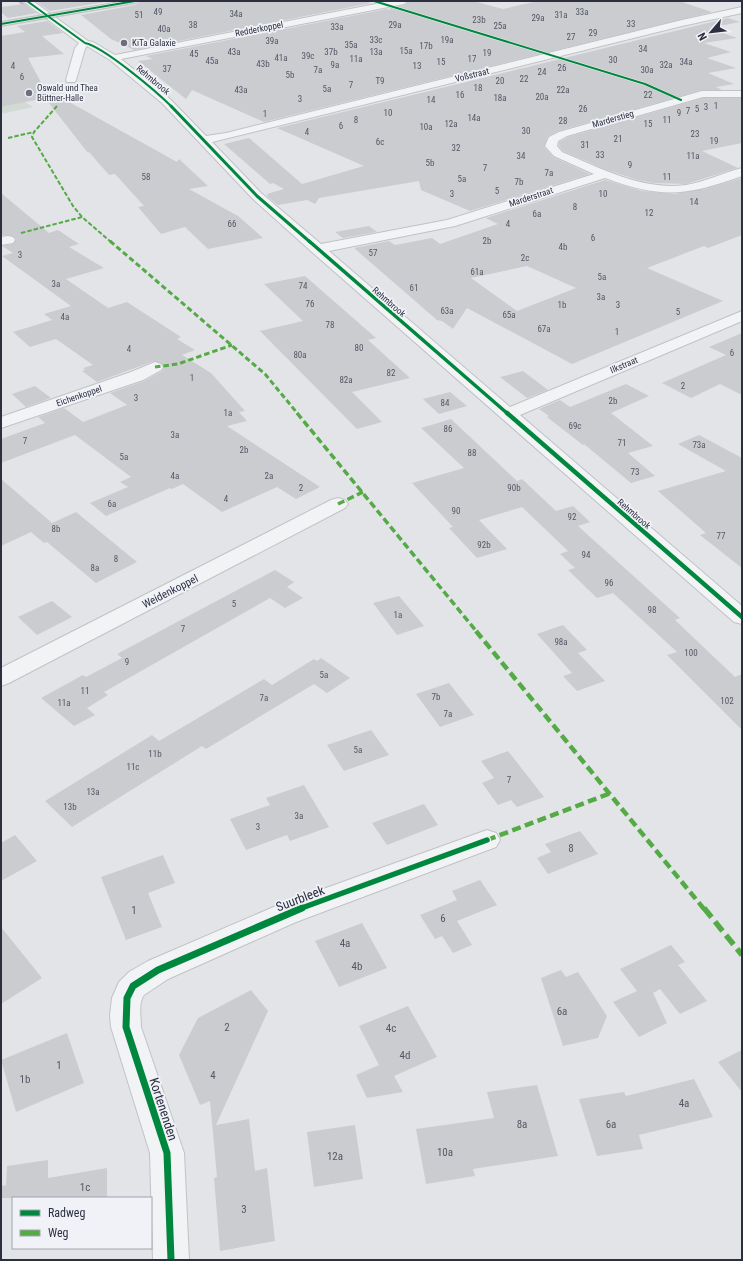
<svg xmlns="http://www.w3.org/2000/svg" width="743" height="1261" font-family="'Roboto Condensed',sans-serif">
  <style>
    .green { fill: #d2dad4 }
    .lines { fill: none; stroke-linecap: round; stroke-linejoin: round }
    .stream { fill: #b3bdd0; fill-rule: evenodd }
    .building { fill: #cbccd0; fill-rule: evenodd }
    .minor-casing { stroke: #c1c2c6; stroke-width: 2 }
    .minor { fill: #f2f3f5; fill-rule: evenodd }
    .secondary { fill: #c3c4c9; fill-rule: evenodd }
    .quiet-far4 { stroke: #54ab46; stroke-width: 2; stroke-dasharray: 4.5 2; stroke-linecap: butt }
    .quiet-far3 { stroke: #54ab46; stroke-width: 3; stroke-dasharray: 5.5 3; stroke-linecap: butt }
    .quiet-far2 { stroke: #54ab46; stroke-width: 3.5; stroke-dasharray: 7 3.5; stroke-linecap: butt }
    .quiet-far1 { stroke: #54ab46; stroke-width: 4.5; stroke-dasharray: 9 4.5; stroke-linecap: butt }
    .quiet { stroke: #54ab46; stroke-width: 5.5; stroke-dasharray: 12 5.5; stroke-linecap: butt }
    .cycleway-far5-casing { stroke: #f1f2f7; stroke-width: 3 }
    .cycleway-far4-casing { stroke: #f1f2f7; stroke-width: 4.5 }
    .cycleway-far3-casing { stroke: #f1f2f7; stroke-width: 5 }
    .cycleway-far2-casing { stroke: #f1f2f7; stroke-width: 6 }
    .cycleway-far1-casing { stroke: #f1f2f7; stroke-width: 8 }
    .cycleway-casing { stroke: #f1f2f7; stroke-width: 10 }
    .cycleway-far5 { stroke: #00873e; stroke-width: 2 }
    .cycleway-far4 { stroke: #00873e; stroke-width: 3 }
    .cycleway-far3 { stroke: #00873e; stroke-width: 3.5 }
    .cycleway-far2 { stroke: #00873e; stroke-width: 4.5 }
    .cycleway-far1 { stroke: #00873e; stroke-width: 5.5 }
    .cycleway { stroke: #00873e; stroke-width: 7 }
    .poi-dot { fill: #6b6e7b; stroke: #f1f2f7; stroke-width: 1.5 }
    .labels { text-anchor: middle; stroke-width: 3.5; stroke-linejoin: round; paint-order: stroke }
    .number-label { font-size: 9px; fill: #545765 }
    .far-street-label { font-size: 9px; fill: #2b2f40; stroke: #f1f2f7 }
    .far-poi-label { font-size: 9px; fill: #2b2f40; stroke: #f1f2f7; text-anchor: start }
    .street-label { font-size: 11px; fill: #2b2f40; stroke: #f1f2f7 }
    .near-number-label { font-size: 11px; fill: #545765 }
    .near-street-label { font-size: 13px; fill: #2b2f40; stroke: #f1f2f7 }
  </style>
  <rect width="100%" height="100%" fill="#e3e4e8"/>
  <polygon class="green" points="1,88 33,107 1,114"/>
  <g class="lines">
    <polygon class="stream" points="19,1 21,1 31,9 29,10 19,3"/>
  </g>
  <g class="building">
    <polygon points="44,1 111,1 50,11 37,2"/>
    <polygon points="140,1 364,1 371,3 134,50 111,39 81,15 135,5"/>
    <polygon points="409,1 473,1 503,9 538,1 679,1 712,12 264,122 192,90 186,99 138,61 153,59 146,56 387,9 390,10 390,8 405,5"/>
    <polygon points="24,4 37,13 8,18 1,12 1,7"/>
    <polygon points="728,18 740,22 709,28 737,38 704,43 731,52 707,58 736,68 708,73 734,84 716,87 722,90 702,90 558,131 548,136 544,147 553,157 590,174 470,211 421,190 419,181 319,198 315,204 307,200 278,205 268,197 267,194 284,189 273,183 270,184 224,144 249,138 302,184 364,166 277,128"/>
    <polygon points="47,21 63,33 42,36 64,54 28,58 44,88 177,162 179,159 208,186 189,189 238,216 263,238 208,249 185,227 161,234 138,207 144,206 115,174 109,175 89,152 88,153 45,98 1,107 1,36 25,32 17,26"/>
    <polygon points="703,98 742,98 742,143 702,151 738,168 686,184 654,183 638,180 607,170 563,151 559,146 559,142 568,137"/>
    <path d="M742,178V235L708,248L704,246L647,268L723,301L572,364L467,308L453,329L442,321L437,320L354,248L389,241L395,245L432,238L440,244L498,224L486,218L605,180L642,191L674,194L705,189ZM527,266L576,288L517,311L471,278Z"/>
    <polygon points="1,193 49,233 58,230 79,244 69,247 104,268 66,279 108,308 127,302 181,337 177,339 195,350 182,355 211,373 245,411 239,412 247,421 227,426 320,487 296,499 277,487 222,512 183,484 172,489 170,488 106,516 90,503 128,487 120,482 131,477 75,435 1,463 1,439 45,423 38,417 64,408 83,422 127,405 110,393 144,381 162,371 164,368 161,363 154,361 97,382 82,371 85,370 83,368 93,365 56,339 30,347 13,332 52,320 44,314 71,306 2,256 13,253 2,246 13,244 16,239 13,236 1,235"/>
    <polygon points="369,226 377,232 343,238 335,232"/>
    <polygon points="305,276 376,338 368,340 410,378 352,392 382,422 357,429 260,331 303,321 264,284"/>
    <polygon points="742,333 742,395 720,384 691,398 662,383 726,355 709,347"/>
    <polygon points="523,371 548,390 527,398 500,377"/>
    <polygon points="626,384 649,396 611,413 653,446 628,453 655,476 631,483 584,444 583,445 547,417 549,416 539,409 560,400 570,407"/>
    <polygon points="35,386 51,398 26,407 12,394"/>
    <polygon points="450,392 467,406 439,414 423,399"/>
    <polygon points="451,419 517,481 522,479 556,511 573,506 590,522 578,526 680,618 675,620 735,677 742,674 742,730 667,655 677,652 613,593 597,598 568,570 575,568 560,554 568,551 522,507 479,520 507,549 477,558 449,528 453,527 412,483 464,468 421,428"/>
    <polygon points="699,435 742,458 742,568 700,535 706,533 658,491 726,471 678,444"/>
    <polygon points="1,479 52,523 76,512 137,562 96,583 47,542 44,543 31,532 1,546"/>
    <polygon points="275,570 294,582 287,587 303,598 285,608 270,598 104,692 108,695 87,708 95,715 74,726 41,698 83,675 86,677 122,658 117,654"/>
    <polygon points="399,596 424,626 397,635 373,603"/>
    <polygon points="52,601 72,617 37,635 18,617"/>
    <polygon points="563,625 587,650 578,653 605,681 577,691 563,676 572,673 537,634"/>
    <polygon points="321,658 350,678 327,693 314,684 206,749 202,746 72,827 45,801 152,735 159,741 264,679 272,685 314,659 317,661"/>
    <polygon points="449,683 474,715 440,727 416,694"/>
    <polygon points="371,730 389,755 344,771 327,745"/>
    <polygon points="508,751 544,797 517,807 511,800 498,805 482,783 494,778 481,761"/>
    <polygon points="304,785 329,827 290,841 287,835 246,850 230,819 270,805 266,798"/>
    <polygon points="424,804 438,825 387,845 372,823"/>
    <polygon points="580,831 598,854 548,874 537,858 551,852 545,844"/>
    <polygon points="15,835 37,861 1,881 1,843"/>
    <polygon points="163,855 175,883 148,893 162,927 126,940 101,877"/>
    <polygon points="480,880 497,905 457,921 472,945 453,953 442,936 435,939 420,915 457,900 452,891"/>
    <polygon points="362,923 387,968 339,987 315,941"/>
    <polygon points="1,927 42,978 1,1004"/>
    <polygon points="671,945 685,962 678,965 707,1001 680,1014 660,989 653,993 667,1023 639,1037 613,1002 637,991 620,969"/>
    <polygon points="561,970 566,977 578,972 607,1016 598,1038 563,1046 541,978"/>
    <polygon points="251,990 268,1011 216,1125 249,1119 255,1171 267,1168 275,1241 220,1251 214,1178 217,1177 210,1101 200,1105 179,1055 198,1018"/>
    <polygon points="408,1006 437,1057 394,1076 403,1092 367,1098 356,1075 379,1065 359,1026"/>
    <polygon points="67,1033 84,1083 16,1112 1,1060"/>
    <polygon points="742,1050 742,1092 718,1062"/>
    <polygon points="694,1079 713,1117 639,1135 643,1149 597,1156 579,1099 624,1092 626,1096"/>
    <polygon points="537,1085 558,1156 473,1169 475,1176 426,1184 416,1129 494,1118 487,1092"/>
    <polygon points="355,1125 363,1179 314,1187 307,1132"/>
    <polygon points="48,1160 48,1178 107,1168 107,1198 1,1198 1,1186 6,1185 7,1166"/>
  </g>
  <g class="lines">
    <defs>
      <g id="minor">
        <path d="M23,1H33L88,41L93,42L115,55L391,1H408L404,4L121,59L170,99L206,136L226,133L682,20L742,7V13L682,26L212,142L261,193L321,244L447,220L594,174L554,156L545,146L549,137L559,132L702,91H742V97H703L567,136L558,141L557,146L562,152C600,168 643,191 686,185C705,182 723,173 742,168V176C686,196 662,199 605,178L455,226L329,251L510,407L742,311V321L520,415L742,606V624L734,622L312,252L253,199L162,103L110,60L87,46L85,49L76,80L75,82H67L66,80L75,48L79,43Z"/>
        <polygon points="8,236 13,237 15,240 13,243 1,245 1,237"/>
        <polygon points="155,362 161,364 163,367 161,370 143,380 1,428 1,417 131,372"/>
        <polygon points="338,498 345,500 348,504 345,508 9,683 1,686 1,668 331,500"/>
        <path d="M487,830L496,833L500,840L496,847L296,922L168,979L144,995C138,1003 141,1017 141,1027L184,1153L189,1260H153L150,1153L111,1027L110,1015L112,998L119,982L129,972L148,961L276,906Z"/>
      </g>
    </defs>
    <use href="#minor" class="minor-casing"/>
    <use href="#minor" class="minor"/>
    <polygon class="secondary" points="120,1 139,1 135,4 1,27 1,21"/>
    <g class="quiet-far4">
      <polyline points="57,106 34,132 32,137 73,206 82,217 111,242"/>
      <polyline points="8,138 34,132"/>
      <polyline points="21,233 82,217"/>
    </g>
    <g class="quiet-far3">
      <polyline points="110,241 265,374 298,414"/>
      <polyline points="155,367 178,364 232,345"/>
    </g>
    <g class="quiet-far2">
      <polyline points="297,413 477,632"/>
      <polyline points="338,504 363,492"/>
    </g>
    <g class="quiet-far1">
      <polyline points="476,631 704,909"/>
      <polyline points="487,840 611,793"/>
    </g>
    <polyline class="quiet" points="704,908 742,955"/>
    <defs>
      <g id="cycleway-far5">
        <path d="M27,1L85,43C104,47 157,92 172,107"/>
        <polyline points="374,1 645,84 681,100"/>
        <polyline points="1,24 135,1"/>
      </g>
      <polyline id="cycleway-far4" points="171,106 257,196 310,242"/>
      <polyline id="cycleway-far3" points="309,241 508,414"/>
      <polyline id="cycleway-far2" points="507,413 742,617"/>
      <polyline id="cycleway-far1" points="299,909 487,840"/>
      <polyline id="cycleway" points="171,1260 167,1153 126,1027 127,998 133,986 158,970 302,908"/>
    </defs>
    <use href="#cycleway-far5" class="cycleway-far5-casing"/>
    <use href="#cycleway-far4" class="cycleway-far4-casing"/>
    <use href="#cycleway-far3" class="cycleway-far3-casing"/>
    <use href="#cycleway-far2" class="cycleway-far2-casing"/>
    <use href="#cycleway-far1" class="cycleway-far1-casing"/>
    <use href="#cycleway" class="cycleway-casing"/>
    <use href="#cycleway-far5" class="cycleway-far5"/>
    <use href="#cycleway-far4" class="cycleway-far4"/>
    <use href="#cycleway-far3" class="cycleway-far3"/>
    <use href="#cycleway-far2" class="cycleway-far2"/>
    <use href="#cycleway-far1" class="cycleway-far1"/>
    <use href="#cycleway" class="cycleway"/>
  </g>
  <g class="poi-dot">
    <circle cx="124" cy="43" r="4"/>
    <circle cx="29" cy="93" r="4"/>
  </g>
  <g class="labels">
    <g class="number-label">
      <text x="158" y="15">49</text>
      <text x="582" y="15">33a</text>
      <text x="236" y="17">34a</text>
      <text x="139" y="18">51</text>
      <text x="561" y="18">31a</text>
      <text x="538" y="21">29a</text>
      <text x="479" y="23">23b</text>
      <text x="631" y="27">33</text>
      <text x="193" y="28">38</text>
      <text x="395" y="28">29a</text>
      <text x="500" y="29">25a</text>
      <text x="337" y="30">33a</text>
      <text x="164" y="32">40a</text>
      <text x="593" y="36">29</text>
      <text x="571" y="40">27</text>
      <text x="376" y="43">33c</text>
      <text x="447" y="43">19a</text>
      <text x="272" y="44">39a</text>
      <text x="351" y="48">35a</text>
      <text x="426" y="49">17b</text>
      <text x="643" y="52">34</text>
      <text x="406" y="54">15a</text>
      <text x="234" y="55">43a</text>
      <text x="331" y="55">37b</text>
      <text x="376" y="55">13a</text>
      <text x="487" y="56">19</text>
      <text x="194" y="57">45</text>
      <text x="308" y="59">39c</text>
      <text x="281" y="61">41a</text>
      <text x="356" y="62">11a</text>
      <text x="472" y="62">17</text>
      <text x="613" y="63">30</text>
      <text x="212" y="64">45a</text>
      <text x="441" y="65">15</text>
      <text x="686" y="65">34a</text>
      <text x="263" y="67">43b</text>
      <text x="335" y="68">9a</text>
      <text x="666" y="68">32a</text>
      <text x="13" y="69">4</text>
      <text x="417" y="69">13</text>
      <text x="562" y="71">26</text>
      <text x="167" y="72">37</text>
      <text x="318" y="73">7a</text>
      <text x="647" y="73">30a</text>
      <text x="542" y="75">24</text>
      <text x="290" y="78">5b</text>
      <text x="22" y="80">6</text>
      <text x="524" y="82">22</text>
      <text x="380" y="84">T9</text>
      <text x="500" y="84">20</text>
      <text x="351" y="88">7</text>
      <text x="478" y="91">18</text>
      <text x="327" y="92">5a</text>
      <text x="241" y="93">43a</text>
      <text x="563" y="93">22a</text>
      <text x="460" y="98">16</text>
      <text x="648" y="98">22</text>
      <text x="542" y="100">20a</text>
      <text x="500" y="101">18a</text>
      <text x="300" y="102">3</text>
      <text x="431" y="103">14</text>
      <text x="716" y="109">1</text>
      <text x="706" y="110">3</text>
      <text x="583" y="112">26</text>
      <text x="697" y="112">5</text>
      <text x="688" y="114">7</text>
      <text x="388" y="116">10</text>
      <text x="679" y="116">9</text>
      <text x="265" y="117">1</text>
      <text x="474" y="121">14a</text>
      <text x="356" y="123">8</text>
      <text x="667" y="123">11</text>
      <text x="563" y="124">28</text>
      <text x="451" y="127">12a</text>
      <text x="648" y="127">15</text>
      <text x="341" y="129">6</text>
      <text x="426" y="130">10a</text>
      <text x="526" y="134">30</text>
      <text x="307" y="135">4</text>
      <text x="695" y="137">23</text>
      <text x="618" y="142">21</text>
      <text x="714" y="144">19</text>
      <text x="380" y="145">6c</text>
      <text x="585" y="148">31</text>
      <text x="456" y="151">32</text>
      <text x="600" y="158">33</text>
      <text x="521" y="159">34</text>
      <text x="693" y="159">11a</text>
      <text x="430" y="166">5b</text>
      <text x="630" y="168">9</text>
      <text x="485" y="171">7</text>
      <text x="549" y="176">7a</text>
      <text x="146" y="180">58</text>
      <text x="667" y="180">11</text>
      <text x="462" y="182">5a</text>
      <text x="519" y="185">7b</text>
      <text x="497" y="194">5</text>
      <text x="452" y="197">3</text>
      <text x="603" y="197">10</text>
      <text x="694" y="205">14</text>
      <text x="575" y="210">8</text>
      <text x="649" y="216">12</text>
      <text x="537" y="217">6a</text>
      <text x="232" y="227">66</text>
      <text x="508" y="227">4</text>
      <text x="593" y="241">6</text>
      <text x="487" y="244">2b</text>
      <text x="563" y="250">4b</text>
      <text x="373" y="256">57</text>
      <text x="20" y="258">3</text>
      <text x="525" y="261">2c</text>
      <text x="477" y="275">61a</text>
      <text x="602" y="280">5a</text>
      <text x="56" y="287">3a</text>
      <text x="303" y="289">74</text>
      <text x="414" y="291">61</text>
      <text x="601" y="300">3a</text>
      <text x="310" y="307">76</text>
      <text x="562" y="308">1b</text>
      <text x="618" y="308">3</text>
      <text x="447" y="314">63a</text>
      <text x="678" y="315">5</text>
      <text x="509" y="318">65a</text>
      <text x="65" y="320">4a</text>
      <text x="330" y="328">78</text>
      <text x="544" y="332">67a</text>
      <text x="617" y="335">1</text>
      <text x="359" y="351">80</text>
      <text x="129" y="352">4</text>
      <text x="732" y="356">6</text>
      <text x="300" y="358">80a</text>
      <text x="391" y="376">82</text>
      <text x="192" y="381">1</text>
      <text x="346" y="383">82a</text>
      <text x="683" y="389">2</text>
      <text x="136" y="401">3</text>
      <text x="613" y="404">2b</text>
      <text x="445" y="406">84</text>
      <text x="228" y="416">1a</text>
      <text x="575" y="429">69c</text>
      <text x="448" y="432">86</text>
      <text x="175" y="438">3a</text>
      <text x="25" y="444">7</text>
      <text x="622" y="446">71</text>
      <text x="699" y="448">73a</text>
      <text x="244" y="453">2b</text>
      <text x="472" y="456">88</text>
      <text x="124" y="460">5a</text>
      <text x="635" y="475">73</text>
      <text x="175" y="479">4a</text>
      <text x="269" y="479">2a</text>
      <text x="301" y="491">2</text>
      <text x="514" y="491">90b</text>
      <text x="226" y="502">4</text>
      <text x="112" y="507">6a</text>
      <text x="456" y="514">90</text>
      <text x="572" y="520">92</text>
      <text x="56" y="532">8b</text>
      <text x="721" y="539">77</text>
      <text x="484" y="548">92b</text>
      <text x="586" y="558">94</text>
      <text x="116" y="562">8</text>
      <text x="95" y="571">8a</text>
      <text x="609" y="586">96</text>
      <text x="234" y="607">5</text>
      <text x="652" y="613">98</text>
      <text x="398" y="618">1a</text>
      <text x="183" y="632">7</text>
      <text x="561" y="645">98a</text>
      <text x="691" y="656">100</text>
      <text x="127" y="665">9</text>
      <text x="324" y="678">5a</text>
      <text x="85" y="694">11</text>
      <text x="436" y="700">7b</text>
      <text x="264" y="701">7a</text>
      <text x="727" y="704">102</text>
      <text x="64" y="706">11a</text>
      <text x="448" y="717">7a</text>
      <text x="358" y="753">5a</text>
      <text x="155" y="757">11b</text>
      <text x="133" y="770">11c</text>
      <text x="509" y="783">7</text>
      <text x="93" y="795">13a</text>
      <text x="70" y="810">13b</text>
      <text x="299" y="819">3a</text>
      <text x="258" y="830">3</text>
    </g>
    <g class="far-street-label">
      <text transform="translate(259 29) rotate(-11)" y="3">Redderkoppel</text>
      <text transform="translate(472 75) rotate(-14)" y="3">Voßstraat</text>
      <text transform="translate(153 80) rotate(40)" y="3">Rehmbrook</text>
      <text transform="translate(613 119) rotate(-16)" y="3">Marderstieg</text>
      <text transform="translate(531 197) rotate(-18)" y="3">Marderstraat</text>
      <text transform="translate(389 302) rotate(41)" y="3">Rehmbrook</text>
      <text transform="translate(624 365) rotate(-23)" y="3">Ilkstraat</text>
      <text transform="translate(79 396) rotate(-19)" y="3">Eichenkoppel</text>
      <text transform="translate(634 514) rotate(41)" y="3">Rehmbrook</text>
    </g>
    <g class="far-poi-label">
      <text x="132" y="46">KiTa Galaxie</text>
      <text x="37" y="91">Oswald und Thea<tspan x="37" dy="10">Büttner-Halle</tspan></text>
    </g>
    <g class="street-label">
      <text transform="translate(170 591) rotate(-27)" y="4">Weidenkoppel</text>
    </g>
    <g class="near-number-label">
      <text x="571" y="852">8</text>
      <text x="134" y="914">1</text>
      <text x="443" y="922">6</text>
      <text x="345" y="947">4a</text>
      <text x="357" y="970">4b</text>
      <text x="562" y="1015">6a</text>
      <text x="227" y="1031">2</text>
      <text x="391" y="1032">4c</text>
      <text x="405" y="1059">4d</text>
      <text x="59" y="1069">1</text>
      <text x="213" y="1079">4</text>
      <text x="25" y="1083">1b</text>
      <text x="684" y="1107">4a</text>
      <text x="522" y="1128">8a</text>
      <text x="611" y="1128">6a</text>
      <text x="445" y="1156">10a</text>
      <text x="335" y="1160">12a</text>
      <text x="85" y="1191">1c</text>
      <text x="244" y="1213">3</text>
    </g>
    <g class="near-street-label">
      <text transform="translate(300 898) rotate(-21)" y="5">Suurbleek</text>
      <text transform="translate(164 1109) rotate(72)" y="5">Kortenenden</text>
    </g>
  </g>
  <rect width="743" height="1261" fill="none" stroke="#2b2f40" stroke-width="4"/>
  <rect x="12" y="1197" width="140" height="52" fill="#f1f2f7" stroke="#a2a4ae"/>
  <rect x="20" y="1210" width="20" height="6" fill="#00873e" stroke="#a2a4ae"/>
  <text x="48" y="1217" font-size="12" fill="#2b2f40">Radweg</text>
  <rect x="20" y="1230" width="20" height="6" fill="#54ab46" stroke="#a2a4ae"/>
  <text x="48" y="1237" font-size="12" fill="#2b2f40">Weg</text>
  <g transform="translate(711 32) rotate(242)" stroke="#f1f2f7" stroke-width="3" paint-order="stroke">
  <path d="M0-3L7 15L0 10L-7 15Z" fill="#2b2f40"/>
  <text y="-6" font-size="11" font-weight="bold" text-anchor="middle" fill="#2b2f40">N</text>
  </g>
</svg>
